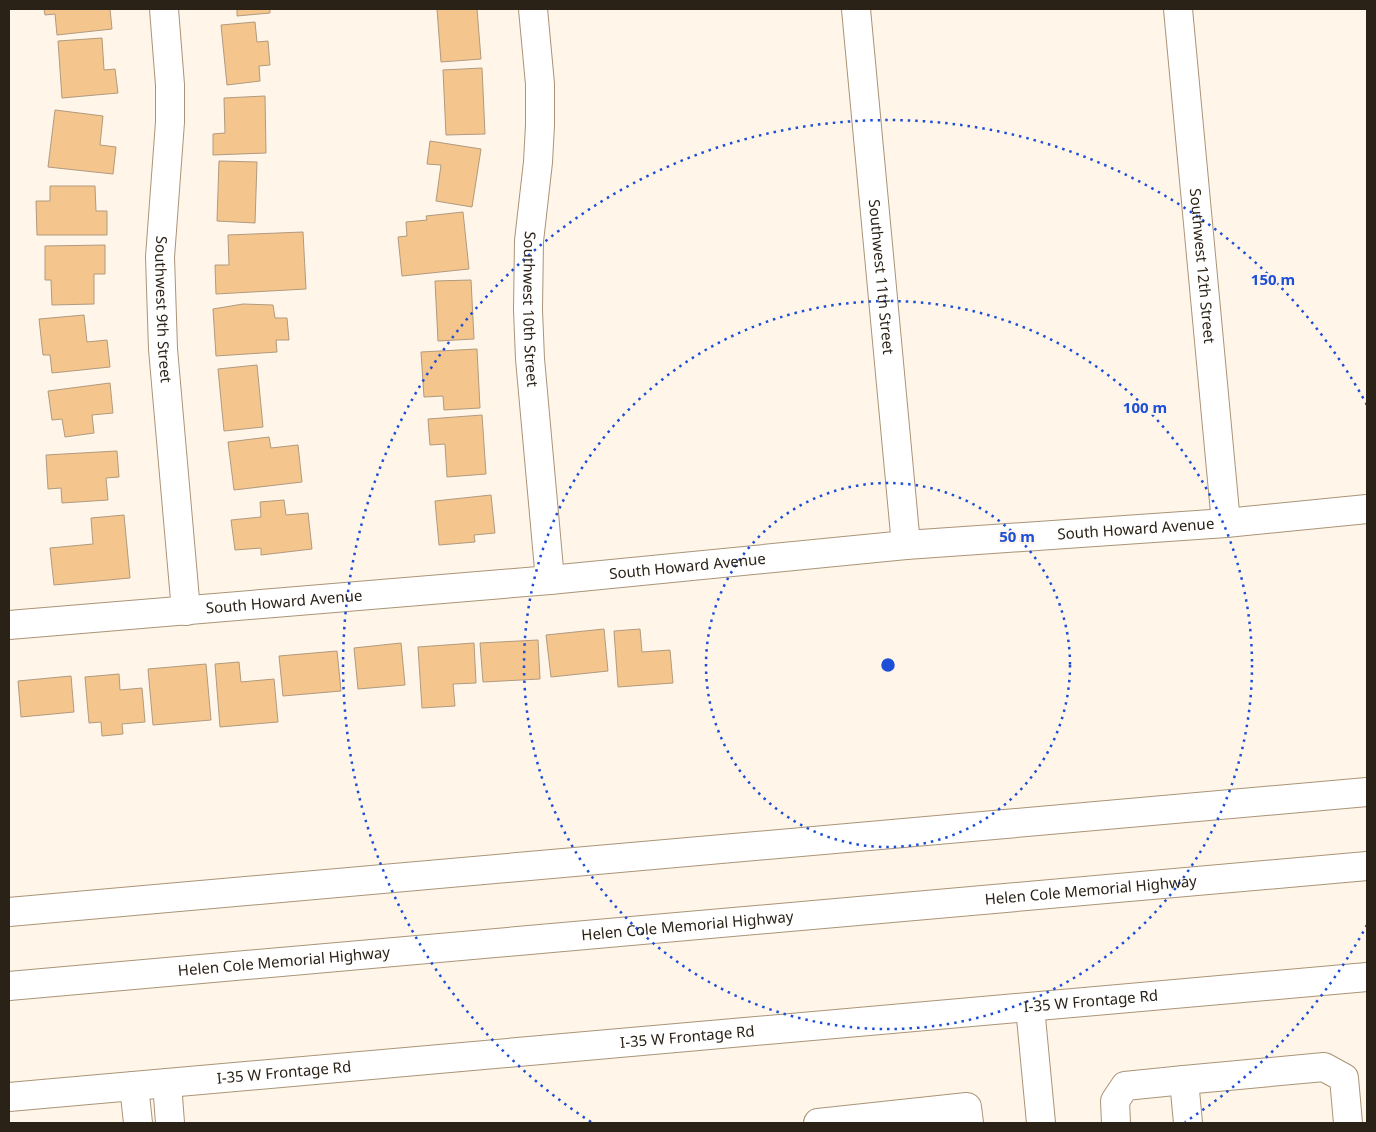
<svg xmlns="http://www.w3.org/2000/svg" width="1376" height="1132" font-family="'Noto Sans',sans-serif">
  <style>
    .building { fill: #f4c68d; stroke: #b19a7e }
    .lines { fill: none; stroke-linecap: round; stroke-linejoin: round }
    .minor-casing { stroke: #aa9478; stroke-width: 30 }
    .highway-casing { stroke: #aa9478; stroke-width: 30 }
    .minor { stroke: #fff; stroke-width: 28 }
    .highway { stroke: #fff; stroke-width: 28 }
    .ring { fill: none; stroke: #1d4ed8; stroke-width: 2.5; stroke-dasharray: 2.5 5 }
    .labels { text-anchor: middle; stroke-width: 4; stroke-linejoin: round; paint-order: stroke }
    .street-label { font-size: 15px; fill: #2b2217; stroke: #fff5e9 }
    .centre { fill: #1d4ed8; stroke: #fff5e9; stroke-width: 2.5 }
    .ring-label { font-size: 15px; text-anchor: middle; font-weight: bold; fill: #1d4ed8; stroke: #fff5e9; stroke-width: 4; stroke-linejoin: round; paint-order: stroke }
  </style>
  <rect width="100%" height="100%" fill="#fff5e9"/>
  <g class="building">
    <polygon points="44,9 110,9 112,29 57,35 55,14 45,15"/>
    <polygon points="237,9 270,9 270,13 237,16"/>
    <polygon points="437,9 477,9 481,59 441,62"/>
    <polygon points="255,22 257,42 268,41 270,65 259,66 260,81 227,85 221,25"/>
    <polygon points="102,38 104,70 115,69 118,93 62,98 58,41"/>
    <polygon points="482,68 485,134 446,135 443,70"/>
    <polygon points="265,96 266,153 213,155 213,134 225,133 224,98"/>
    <polygon points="55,110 103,116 100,145 116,147 113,174 48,167"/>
    <polygon points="430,141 481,149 472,207 436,201 441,165 427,164"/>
    <polygon points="219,161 257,162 255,223 217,221"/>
    <polygon points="50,186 95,186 96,211 107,211 107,235 37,235 36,201 50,201"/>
    <polygon points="463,212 469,269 402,276 398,237 407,236 406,222 427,220 426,216"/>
    <polygon points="303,232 306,289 216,294 215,265 229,265 228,235"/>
    <polygon points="105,245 105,274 94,274 94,304 52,305 51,280 45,280 45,246"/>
    <polygon points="471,280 474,339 438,341 435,281"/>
    <polygon points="243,304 273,305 275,318 287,318 289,340 276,340 277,352 216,356 213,309"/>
    <polygon points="84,315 87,342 107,340 110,367 52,373 50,355 43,355 39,319"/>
    <polygon points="477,349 480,408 444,410 443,396 424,397 421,352"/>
    <polygon points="257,365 263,427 224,431 218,369"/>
    <polygon points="110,383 113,413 92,415 94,433 65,437 62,419 52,420 48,391"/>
    <polygon points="482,415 486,474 447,477 445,444 430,445 428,419"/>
    <polygon points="269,437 271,448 298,445 302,482 234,490 228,442"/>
    <polygon points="117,451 119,477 106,478 108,500 62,503 61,488 48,489 46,455"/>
    <polygon points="491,495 495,533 474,535 475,542 439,545 435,501"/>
    <polygon points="284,500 286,515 308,513 312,549 261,555 261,548 235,550 231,520 261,517 260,502"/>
    <polygon points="124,515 130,578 54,585 50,548 93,544 91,518"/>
    <polygon points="604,629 608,671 551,677 546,635"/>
    <polygon points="640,629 642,652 670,650 673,683 618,687 614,631"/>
    <polygon points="538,640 540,679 483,682 480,643"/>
    <polygon points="401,643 405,685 358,689 354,648"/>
    <polygon points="474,643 476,683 453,684 455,706 422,708 418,647"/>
    <polygon points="337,651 341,691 283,696 279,656"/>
    <polygon points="239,662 241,682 274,679 278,722 220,727 215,664"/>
    <polygon points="206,664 211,720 153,725 148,669"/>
    <polygon points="119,674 120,690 142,688 145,722 122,724 123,734 102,736 101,722 89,723 85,677"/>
    <polygon points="71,676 74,712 21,717 18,681"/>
  </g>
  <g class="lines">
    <defs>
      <g id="minor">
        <path id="s1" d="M164,9L170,85V122L160,257L163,349L186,611"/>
        <path id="s2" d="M533,9L540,84V125L538,162L529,241L528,310L530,359L550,580"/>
        <path id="s3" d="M856,9L906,545"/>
        <path id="s4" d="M1178,9L1226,523"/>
        <path id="s5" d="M9,625L550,580L906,545L1226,523L1367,509"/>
        <polyline points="1030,1007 1041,1123"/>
        <polyline points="167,1083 170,1123"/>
        <polyline points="134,1086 138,1123"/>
        <path id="s6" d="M9,1097L1367,977"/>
        <polyline points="818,1123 967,1107 969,1123"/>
        <polyline points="1116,1123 1115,1101 1125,1086 1184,1080"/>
        <polyline points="1188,1123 1184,1080 1324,1067 1344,1078 1348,1123"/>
      </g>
      <g id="highway">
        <polyline points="9,912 1367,792"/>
        <path id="s7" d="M9,986L1367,866"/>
      </g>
    </defs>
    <use href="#minor" class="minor-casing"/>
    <use href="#highway" class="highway-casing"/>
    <use href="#minor" class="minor"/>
    <use href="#highway" class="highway"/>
  </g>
  <g class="ring">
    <circle cx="888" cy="665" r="182"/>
    <circle cx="888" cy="665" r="364"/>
    <path d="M1367 925A545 545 0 0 1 1185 1122M591 1122A545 545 0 1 1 1367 405"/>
  </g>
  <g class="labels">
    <g class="street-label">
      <text dy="5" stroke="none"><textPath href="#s4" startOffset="258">Southwest 12th Street</textPath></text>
      <text dy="5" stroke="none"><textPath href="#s3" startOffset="269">Southwest 11th Street</textPath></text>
      <text dy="5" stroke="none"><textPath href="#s2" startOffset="301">Southwest 10th Street</textPath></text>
      <text dy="5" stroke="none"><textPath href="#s1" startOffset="301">Southwest 9th Street</textPath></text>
      <text dy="5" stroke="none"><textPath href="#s5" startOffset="1131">South Howard Avenue</textPath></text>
      <text dy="5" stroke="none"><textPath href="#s5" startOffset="681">South Howard Avenue</textPath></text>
      <text dy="5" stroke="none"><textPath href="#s5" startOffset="276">South Howard Avenue</textPath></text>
      <text dy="5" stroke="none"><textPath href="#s7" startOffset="1086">Helen Cole Memorial Highway</textPath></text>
      <text dy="5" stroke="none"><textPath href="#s7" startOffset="681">Helen Cole Memorial Highway</textPath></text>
      <text dy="5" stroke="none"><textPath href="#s7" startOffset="276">Helen Cole Memorial Highway</textPath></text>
      <text dy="5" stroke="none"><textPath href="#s6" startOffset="1086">I-35 W Frontage Rd</textPath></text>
      <text dy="5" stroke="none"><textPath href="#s6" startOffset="681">I-35 W Frontage Rd</textPath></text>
      <text dy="5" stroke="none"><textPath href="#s6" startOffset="276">I-35 W Frontage Rd</textPath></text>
    </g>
  </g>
  <circle cx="888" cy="665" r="8" class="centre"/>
  <g class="ring-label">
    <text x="1273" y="285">150 m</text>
    <text x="1145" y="413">100 m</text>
    <text x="1017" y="542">50 m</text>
  </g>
  <rect width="1376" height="1132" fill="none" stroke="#2b2217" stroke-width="20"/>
</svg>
